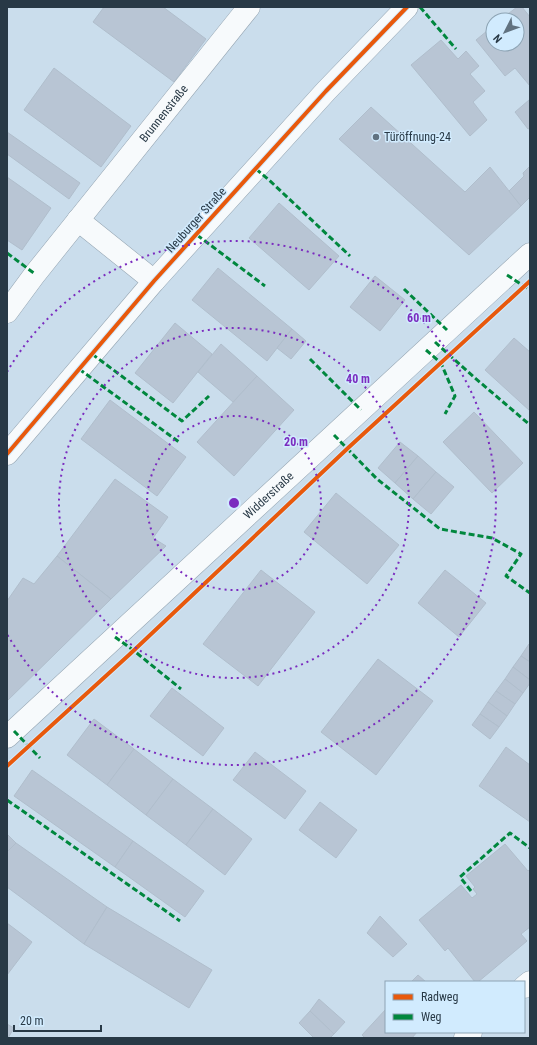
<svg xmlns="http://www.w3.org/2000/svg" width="537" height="1045" font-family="'Roboto Condensed',sans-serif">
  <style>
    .building { fill: #b8c5d4; stroke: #b0becc }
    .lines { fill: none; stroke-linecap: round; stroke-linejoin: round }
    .minor-casing { stroke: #95a5b2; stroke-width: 23 }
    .minor { stroke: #f7fafc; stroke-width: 22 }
    .quiet { stroke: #00873e; stroke-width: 3; stroke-dasharray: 6 3; stroke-linecap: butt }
    .cycleway-casing { stroke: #d1ebfe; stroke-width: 6 }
    .cycleway { stroke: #e8590c; stroke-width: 4 }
    .ring { fill: none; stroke: #7b2cbf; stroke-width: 2; stroke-dasharray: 2 4 }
    .poi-dot { fill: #617280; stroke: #d1ebfe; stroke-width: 1.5 }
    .labels { text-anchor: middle; stroke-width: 3; stroke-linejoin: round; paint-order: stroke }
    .street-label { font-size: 12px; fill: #283946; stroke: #d1ebfe }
    .poi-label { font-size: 12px; fill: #283946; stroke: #d1ebfe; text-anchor: start }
    .centre { fill: #7b2cbf; stroke: #d1ebfe; stroke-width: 2 }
    .ring-label { font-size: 12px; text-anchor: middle; font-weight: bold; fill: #7b2cbf; stroke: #d1ebfe; stroke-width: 3; stroke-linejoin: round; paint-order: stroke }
  </style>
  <rect width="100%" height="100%" fill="#caddec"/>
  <g class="building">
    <polygon points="104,7 163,7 206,39 174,82 93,22"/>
    <polygon points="517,7 522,7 530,17 530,86 515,68 505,76 476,40 493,26 493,44 517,44 517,20 500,20"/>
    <polygon points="441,40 458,59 466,51 479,66 470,74 485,91 473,102 487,120 470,136 411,65"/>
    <polygon points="54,68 131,126 101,167 24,110"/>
    <polygon points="529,100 530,128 528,129 515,112"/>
    <polygon points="371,107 465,192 490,167 521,206 469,255 339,139"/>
    <polygon points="7,132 80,183 69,199 7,154"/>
    <polygon points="530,166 530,197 521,206 509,191 524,176 523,173"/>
    <polygon points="7,177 51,208 22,250 7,240"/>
    <polygon points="279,203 339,256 309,290 249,238"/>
    <polygon points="218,268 292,329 267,361 192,300"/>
    <polygon points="375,276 405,300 380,331 350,307"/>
    <polygon points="175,323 212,354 173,403 135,373"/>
    <polygon points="292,329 306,341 291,359 277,348"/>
    <polygon points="514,338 530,352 530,411 485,370"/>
    <polygon points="221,344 257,376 233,402 198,372"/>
    <polygon points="257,376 294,410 234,476 197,442"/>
    <polygon points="110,400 186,457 157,496 81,439"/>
    <polygon points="474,412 523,463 492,493 443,442"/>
    <polygon points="400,442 418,456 395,483 378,468"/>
    <polygon points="418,456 436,472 413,499 395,483"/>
    <polygon points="436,472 454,487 431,514 413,499"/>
    <polygon points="115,479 168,517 153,538 166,546 111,599 57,556"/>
    <polygon points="336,493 399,545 367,584 304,532"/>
    <polygon points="57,556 111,599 7,701 7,601 23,578 34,584"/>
    <polygon points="261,570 315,612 258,686 203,644"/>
    <polygon points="445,570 486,603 459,637 418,603"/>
    <polygon points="529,644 530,645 530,662 521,656"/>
    <polygon points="521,656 530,662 530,680 513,667"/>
    <polygon points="378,659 433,701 376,775 321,732"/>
    <polygon points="513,667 530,680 530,683 523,693 505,679"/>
    <polygon points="505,679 523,693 515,704 496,691"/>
    <polygon points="172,688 224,728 203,756 150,716"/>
    <polygon points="496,691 515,704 507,716 488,702"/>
    <polygon points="488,702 507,716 499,727 480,714"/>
    <polygon points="480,714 499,727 490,739 472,725"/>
    <polygon points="94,719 134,749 107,785 67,755"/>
    <polygon points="506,747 530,765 530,822 479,786"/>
    <polygon points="134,749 173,779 146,815 107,785"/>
    <polygon points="255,752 306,791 285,819 233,780"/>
    <polygon points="32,770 133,841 115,867 14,796"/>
    <polygon points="173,779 213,809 186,845 146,815"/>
    <polygon points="320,802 357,830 336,858 299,830"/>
    <polygon points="213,809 252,839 225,875 186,845"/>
    <polygon points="7,834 16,843 7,852"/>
    <polygon points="133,841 204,891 185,917 115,867"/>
    <polygon points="16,843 107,907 84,944 7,887 7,852"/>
    <polygon points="505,844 528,871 530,869 530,927 521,934 527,941 478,982 475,982 448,948 445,951 419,920 461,885 472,898 477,894 473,889 475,887 466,876"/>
    <polygon points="107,907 212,970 189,1008 84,944"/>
    <polygon points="380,916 407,944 393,957 367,933"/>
    <polygon points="7,923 32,942 7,975"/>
    <polygon points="418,975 426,982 411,982"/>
    <polygon points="319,999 345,1022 334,1034 310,1011"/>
    <polygon points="386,1009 386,1032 417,1032 412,1038 365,1038 362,1035"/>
    <polygon points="310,1011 334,1034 330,1038 314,1038 299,1023"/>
    <polygon points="7,1024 14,1028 8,1038 7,1038"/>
  </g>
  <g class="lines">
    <defs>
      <g id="minor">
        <polyline points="78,220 154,281"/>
        <path id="s1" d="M7,312L35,274L249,7"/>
        <polyline points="7,454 154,281 326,91 407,7"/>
        <path id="s2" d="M7,737L530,254"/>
        <polyline points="524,987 530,982"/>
        <polyline points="465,1038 471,1032"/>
      </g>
    </defs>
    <use href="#minor" class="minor-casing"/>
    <use href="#minor" class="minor"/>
    <g class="quiet">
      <polyline points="420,7 456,49"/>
      <polyline points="256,169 269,180 350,256"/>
      <polyline points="197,235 265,286"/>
      <polyline points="7,253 35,274"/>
      <polyline points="507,275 530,290"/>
      <polyline points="404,289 447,330"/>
      <polyline points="435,342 475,378 530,425"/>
      <polyline points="426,350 441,363 455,396 445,414"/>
      <polyline points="92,354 182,421 209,396"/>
      <polyline points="310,359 361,410"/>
      <polyline points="79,369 179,442"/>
      <polyline points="334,435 377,479 440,529 492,538 521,554 506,576 530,593"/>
      <polyline points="115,637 133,650 181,689"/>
      <polyline points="14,731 40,758"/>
      <polyline points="7,800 180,921"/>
      <polyline points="471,891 460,877 510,833 530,848"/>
    </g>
    <defs>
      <g id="cycleway">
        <polyline points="7,454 154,281 326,91 407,7"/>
        <polyline points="7,766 130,654 348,448 530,281"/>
      </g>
    </defs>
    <use href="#cycleway" class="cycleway-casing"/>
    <use href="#cycleway" class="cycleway"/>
  </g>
  <g class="ring">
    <circle cx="234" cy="503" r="87"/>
    <circle cx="234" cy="503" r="175"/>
    <path d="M7 372A262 262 0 1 1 7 634"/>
  </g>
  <circle class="poi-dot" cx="376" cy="137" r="4"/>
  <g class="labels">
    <g class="street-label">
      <text dy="4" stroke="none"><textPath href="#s1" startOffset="253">Brunnenstraße</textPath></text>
      <text transform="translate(196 220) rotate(-48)" y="4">Neuburger Straße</text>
      <text dy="4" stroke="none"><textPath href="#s2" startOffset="356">Widderstraße</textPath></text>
    </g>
    <g class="poi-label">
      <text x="384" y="141">Türöffnung-24</text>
    </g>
  </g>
  <circle cx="234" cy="503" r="6" class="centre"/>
  <g class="ring-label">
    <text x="419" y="322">60 m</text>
    <text x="358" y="383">40 m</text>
    <text x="296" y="446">20 m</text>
  </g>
  <rect width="537" height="1045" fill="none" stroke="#283946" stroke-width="16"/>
  <rect x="385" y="981" width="140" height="52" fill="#d1ebfe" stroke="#8da4b4"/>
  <rect x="393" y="994" width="20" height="6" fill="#e8590c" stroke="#8da4b4"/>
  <text x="421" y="1001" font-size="12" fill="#283946">Radweg</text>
  <rect x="393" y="1014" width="20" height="6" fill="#00873e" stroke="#8da4b4"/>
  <text x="421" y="1021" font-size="12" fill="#283946">Weg</text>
  <g transform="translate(505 32) rotate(228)"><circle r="19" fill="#d1ebfe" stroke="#8da4b4"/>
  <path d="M0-3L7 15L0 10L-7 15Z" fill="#617280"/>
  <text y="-6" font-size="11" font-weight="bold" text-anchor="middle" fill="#283946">N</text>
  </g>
  <path d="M14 1025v6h87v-6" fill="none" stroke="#283946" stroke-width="2"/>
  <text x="20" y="1025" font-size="12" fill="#283946" stroke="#d1ebfe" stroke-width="3" paint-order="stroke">20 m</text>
</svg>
